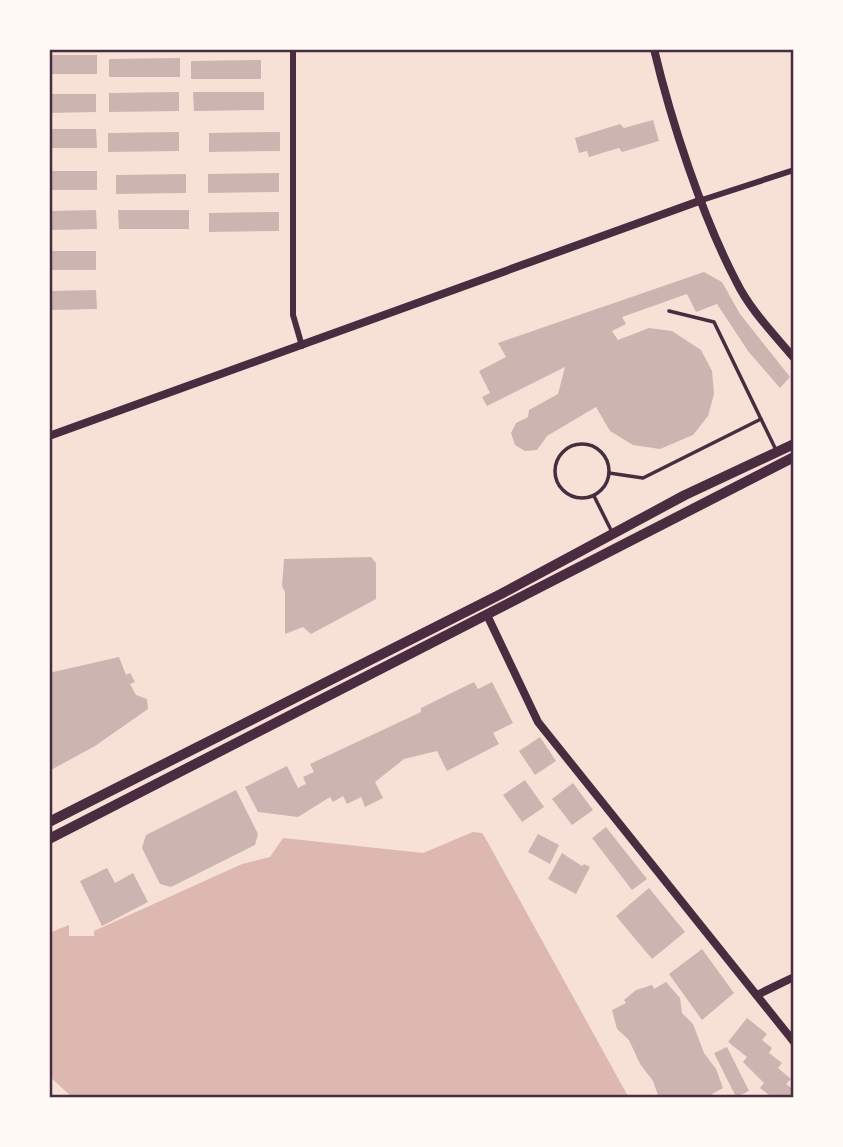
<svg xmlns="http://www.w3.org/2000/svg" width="843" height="1147" font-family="Bitter,serif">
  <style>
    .water { fill: #dcb8b0 }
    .building { fill: #ccb4b1 }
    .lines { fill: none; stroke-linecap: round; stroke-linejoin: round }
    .service { stroke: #4a2c40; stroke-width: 3.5 }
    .minor { stroke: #4a2c40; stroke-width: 6 }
    .tertiary { stroke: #4a2c40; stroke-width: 8 }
    .primary { stroke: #4a2c40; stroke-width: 10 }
    .neatline { fill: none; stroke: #4a2c40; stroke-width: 2.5 }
  </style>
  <rect width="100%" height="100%" fill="#f7e1d7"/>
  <polygon class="water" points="473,832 482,833 487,841 629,1098 73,1098 49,1076 49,933 69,925 69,936 94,936 94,931 242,864 270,857 283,838 423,853"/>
  <g class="building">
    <rect x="49" y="55" width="48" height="19"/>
    <polygon points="180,58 180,77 109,77 109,59"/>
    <polygon points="261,60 261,79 191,79 191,61"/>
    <polygon points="179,92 179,111 109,112 109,93"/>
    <polygon points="193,92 264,92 264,110 194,111"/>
    <polygon points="49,94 96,94 96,112 49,113"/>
    <polygon points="653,120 659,141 622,152 619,148 589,157 587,151 579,153 575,138 620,124 624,128"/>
    <polygon points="49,129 96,129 97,148 49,148"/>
    <polygon points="179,132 179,151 108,152 108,133"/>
    <polygon points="280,132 280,151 209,152 209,133"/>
    <rect x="49" y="171" width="48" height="19"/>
    <polygon points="279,173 279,192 208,193 208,174"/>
    <polygon points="186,174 186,193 116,194 116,175"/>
    <polygon points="96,210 97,229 49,230 49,211"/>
    <polygon points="118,210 189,210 189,229 119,229"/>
    <polygon points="279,212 279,231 209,232 209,213"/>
    <rect x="49" y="251" width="47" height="19"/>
    <polygon points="704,272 722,282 740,314 790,377 780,388 748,351 717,304 696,312 687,294 622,317 626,324 612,331 618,340 649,328 672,331 701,350 712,371 714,394 708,416 693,435 660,449 633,445 610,431 596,407 547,436 537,450 525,451 515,445 511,433 516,423 528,417 529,410 558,394 565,367 487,406 482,397 490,393 479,371 506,357 498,343"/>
    <polygon points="96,290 97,309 49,310 49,291"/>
    <polygon points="371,557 376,563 376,599 311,634 303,627 285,634 285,592 282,586 284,559"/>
    <polygon points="119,657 126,675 130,673 135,682 130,684 136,695 147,699 148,709 95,746 49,771 49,673"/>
    <polygon points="474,682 478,689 492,682 513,723 493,733 499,744 447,771 437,751 404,759 375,782 383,798 365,807 361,797 347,804 343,796 333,802 330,797 298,817 258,812 245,787 287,766 298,788 306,784 303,777 314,772 310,764 421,712 421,708"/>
    <polygon points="540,737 556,761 535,775 519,751"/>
    <polygon points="525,780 544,807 522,822 503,795"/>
    <polygon points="573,783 593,810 572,825 552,799"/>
    <polygon points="236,790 258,834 255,845 171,887 160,884 142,848 146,835"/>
    <polygon points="606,827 647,879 632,890 592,838"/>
    <polygon points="538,834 559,845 550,864 528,852"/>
    <polygon points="562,853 582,866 584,864 590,867 576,894 548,879"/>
    <polygon points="107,868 115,883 133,873 148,902 102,926 80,881"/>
    <polygon points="649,888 685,932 652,959 616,916"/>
    <polygon points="702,949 734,993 702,1020 669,974"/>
    <polygon points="666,982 680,998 682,1013 693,1024 704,1053 716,1069 723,1088 712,1094 714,1098 659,1098 653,1081 640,1064 629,1040 617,1029 612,1010 626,1003 624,1000 636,990 652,985 654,989"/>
    <polygon points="747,1018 767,1034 762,1040 772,1048 769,1053 782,1063 778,1068 791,1079 786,1084 794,1090 794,1098 773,1098 760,1088 764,1083 743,1062 747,1057 728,1042"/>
    <polygon points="727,1047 749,1091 736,1097 714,1053"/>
  </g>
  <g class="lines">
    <g class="service">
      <polyline points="669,311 714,322 776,450"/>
      <circle cx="582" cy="471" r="27"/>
      <polyline points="609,473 643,478 761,419"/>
      <polyline points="594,496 612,532"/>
    </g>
    <g class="minor">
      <polyline points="293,49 293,315 302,346"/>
      <polyline points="702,200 794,170"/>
    </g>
    <g class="tertiary">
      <path d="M654,49C671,121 702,216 736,281C750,310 774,334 794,358"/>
      <polyline points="49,436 702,200"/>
      <polyline points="487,615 538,722 794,1042"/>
      <polyline points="757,995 794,977"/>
    </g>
    <g class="primary">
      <polyline points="49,822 501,594 685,495 794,444"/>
      <polyline points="49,839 794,457"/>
    </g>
  </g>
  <rect width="843" height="1147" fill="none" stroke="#fffaf5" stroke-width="102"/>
  <rect x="51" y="51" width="741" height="1045" class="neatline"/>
</svg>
